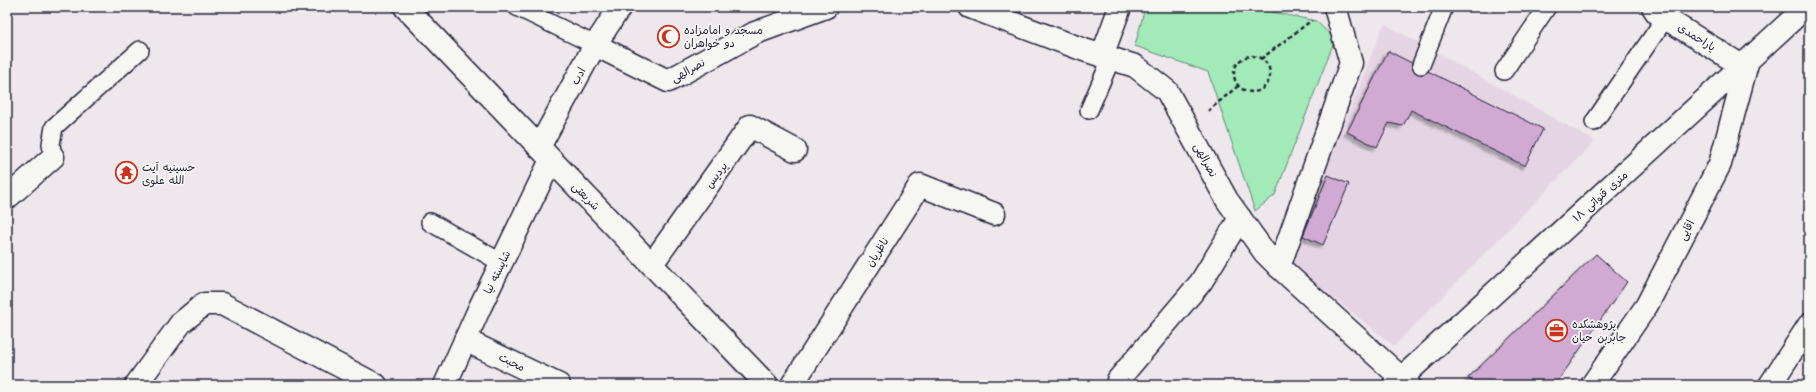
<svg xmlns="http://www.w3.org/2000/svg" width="1816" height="392" font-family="Kalam,'Playpen Sans Arabic',sans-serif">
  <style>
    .built { fill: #e5d5e4 }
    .green { fill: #a2eab8; stroke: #62867a }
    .building { fill: #d0aad2; stroke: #22223b; filter: url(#shadow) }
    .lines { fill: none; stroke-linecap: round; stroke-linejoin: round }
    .lane-casing { stroke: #22223b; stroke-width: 20 }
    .street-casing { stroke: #22223b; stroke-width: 25 }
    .secondary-casing { stroke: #22223b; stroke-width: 25 }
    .path { stroke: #22223b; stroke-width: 2.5; stroke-dasharray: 4 3; stroke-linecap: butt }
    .lane { stroke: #f6f6f2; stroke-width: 17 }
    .street { stroke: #f6f6f2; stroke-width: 22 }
    .secondary { stroke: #f6f6f2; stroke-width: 22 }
    .labels { text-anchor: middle; stroke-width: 3.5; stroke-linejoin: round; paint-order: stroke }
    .poi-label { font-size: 11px; fill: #22223b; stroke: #f6f6f2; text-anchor: start }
    .street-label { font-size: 11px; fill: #22223b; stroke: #f6f6f2 }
  </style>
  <defs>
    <filter id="shadow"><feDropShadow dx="-3.5" dy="3.5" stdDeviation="1" flood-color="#0004"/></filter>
  </defs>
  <rect width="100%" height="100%" fill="#eee7ec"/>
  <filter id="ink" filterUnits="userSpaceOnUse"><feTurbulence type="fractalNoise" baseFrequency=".025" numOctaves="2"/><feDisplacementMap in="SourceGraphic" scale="8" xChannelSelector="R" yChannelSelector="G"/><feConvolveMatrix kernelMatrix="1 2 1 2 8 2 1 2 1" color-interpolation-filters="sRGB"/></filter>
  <g filter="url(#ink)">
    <polygon class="built" points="1385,24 1595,141 1394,346 1290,263 1382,28"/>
    <polygon class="green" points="1145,7 1248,7 1316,21 1335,39 1275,195 1255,211 1208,72 1135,46"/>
    <g class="building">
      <polygon points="1388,51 1543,129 1525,166 1411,110 1403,126 1389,123 1377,147 1347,132"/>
      <polygon points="1328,175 1349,184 1323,245 1303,236"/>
      <polygon points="1596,254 1627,282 1555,385 1477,385 1468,378"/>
    </g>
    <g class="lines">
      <defs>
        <g id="lane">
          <polyline points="517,7 595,45"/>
          <polyline points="1421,65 1444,7"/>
          <polyline points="1504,71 1547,7"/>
          <polyline points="1089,110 1111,59"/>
          <polyline points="1594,122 1666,17"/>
          <polyline points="53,157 51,144 54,127 140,50"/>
          <polyline points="430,222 502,263"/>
        </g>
        <g id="street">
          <polyline points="970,7 1084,50 1135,66 1167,91 1227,200 1265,253 1279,267 1409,385"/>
          <polyline points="1653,7 1657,13 1742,66"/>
          <polyline points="595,45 668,81 755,33 826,7"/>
          <polyline points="1102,56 1120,7"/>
          <polyline points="539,147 595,45 620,7"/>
          <polyline points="7,198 53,157"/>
          <polyline points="652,264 750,126 795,150"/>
          <polyline points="1279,267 1351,63 1335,7"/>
          <polyline points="465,340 559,385"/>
          <polyline points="136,385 181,323 204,304 222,304 376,385"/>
          <polyline points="445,385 480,307 551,160"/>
          <polyline points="792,385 920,185 994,214"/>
          <polyline points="1122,385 1118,380 1201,282 1240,218"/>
          <polyline points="1592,385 1647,305 1720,164 1748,60"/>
          <polyline points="1770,385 1809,325"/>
        </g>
        <g id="secondary">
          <polyline points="405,7 767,385"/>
          <polyline points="1394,385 1806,7"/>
        </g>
      </defs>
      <use href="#lane" class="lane-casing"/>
      <use href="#street" class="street-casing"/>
      <use href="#secondary" class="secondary-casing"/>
      <g class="path">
        <circle cx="1252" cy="74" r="18"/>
        <polyline points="1261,59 1312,20"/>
        <polyline points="1208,111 1238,86"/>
      </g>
      <use href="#lane" class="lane"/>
      <use href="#street" class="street"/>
      <use href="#secondary" class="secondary"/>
    </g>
  </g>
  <defs>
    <symbol id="mosque-ring" viewBox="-11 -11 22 22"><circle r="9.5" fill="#f6f6f2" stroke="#c8321e" stroke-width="1.5"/><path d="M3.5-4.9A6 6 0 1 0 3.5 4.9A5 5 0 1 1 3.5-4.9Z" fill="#c8321e"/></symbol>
    <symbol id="temple-ring" viewBox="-11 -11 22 22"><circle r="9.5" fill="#f6f6f2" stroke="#c8321e" stroke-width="1.5"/><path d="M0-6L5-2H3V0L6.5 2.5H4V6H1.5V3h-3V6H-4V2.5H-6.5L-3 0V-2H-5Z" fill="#c8321e"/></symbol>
    <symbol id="office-ring" viewBox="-11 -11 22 22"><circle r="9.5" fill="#f6f6f2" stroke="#c8321e" stroke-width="1.5"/><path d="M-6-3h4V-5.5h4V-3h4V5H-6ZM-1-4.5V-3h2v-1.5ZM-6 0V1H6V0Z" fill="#c8321e"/></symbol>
  </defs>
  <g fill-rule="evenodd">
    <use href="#mosque-ring" x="656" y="24" width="25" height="25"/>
    <use href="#temple-ring" x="114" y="160" width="25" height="25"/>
    <use href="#office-ring" x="1544" y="318" width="25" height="25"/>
  </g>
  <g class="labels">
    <g class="poi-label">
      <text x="684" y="34">مسجد و امامزاده<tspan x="684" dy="13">دو خواهران</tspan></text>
      <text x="142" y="171">حسینیه آیت<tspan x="142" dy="13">الله علوی</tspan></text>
      <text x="1572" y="328">پژوهشکده<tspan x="1572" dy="13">جابربن حیان</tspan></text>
    </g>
    <g class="street-label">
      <text transform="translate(1697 37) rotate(32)" y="4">یاراحمدی</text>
      <text transform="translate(688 70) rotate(-29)" y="4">نصرالهی</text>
      <text transform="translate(578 76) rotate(-61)" y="4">ادب</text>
      <text transform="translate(1206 160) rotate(62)" y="4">نصرالهی</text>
      <text transform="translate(716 175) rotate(-54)" y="4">پردیس</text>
      <text transform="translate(586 196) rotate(46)" y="4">شریعتی</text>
      <text transform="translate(1600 196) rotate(-42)" y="4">۱۸ متری قنواتی</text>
      <text transform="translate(1686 230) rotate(-63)" y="4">اقایی</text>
      <text transform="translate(877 252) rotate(-57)" y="4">ناظریان</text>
      <text transform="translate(497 272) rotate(-64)" y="4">شایسته نیا</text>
      <text transform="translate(512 362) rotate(26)" y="4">محبت</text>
    </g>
  </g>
  <rect width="1816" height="392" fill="none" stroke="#f6f6f2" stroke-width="24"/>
  <rect x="12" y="12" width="1792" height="368" fill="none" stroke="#22223b" stroke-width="1.5" filter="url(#ink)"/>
</svg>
